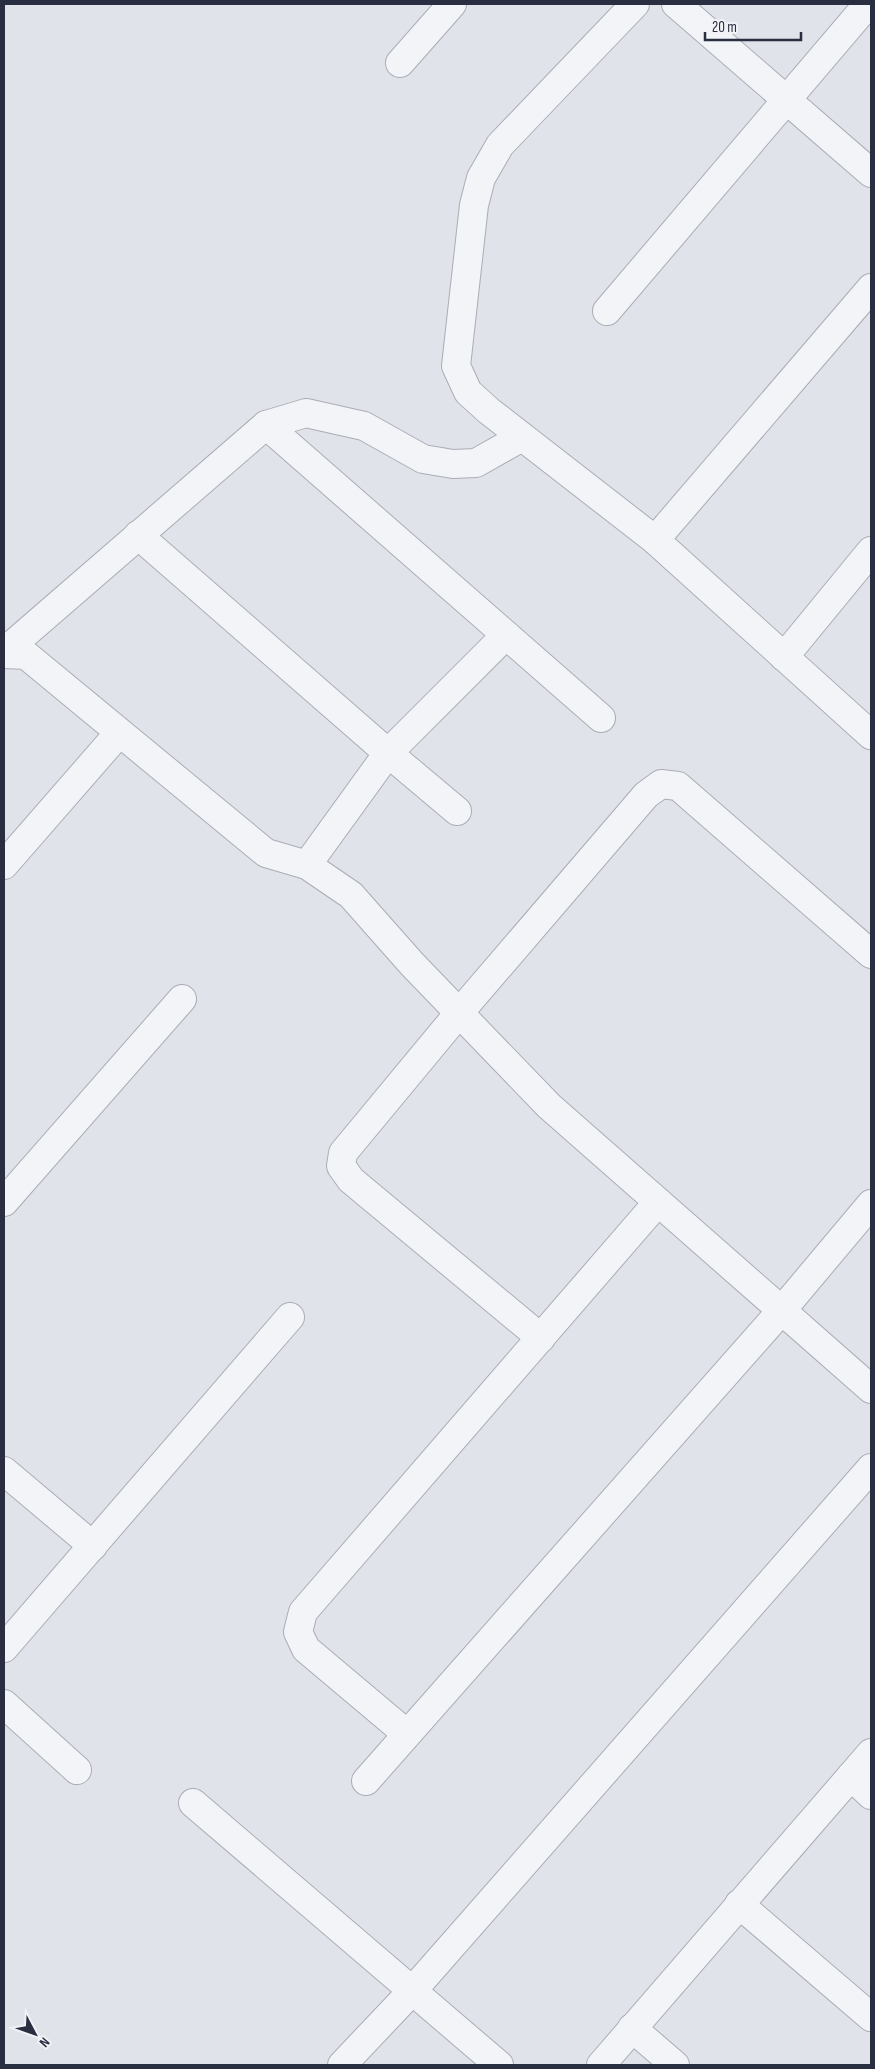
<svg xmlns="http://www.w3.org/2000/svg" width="875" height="2069" font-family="'Sofia Sans Condensed',sans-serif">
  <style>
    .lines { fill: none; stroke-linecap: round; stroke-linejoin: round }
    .street-casing { stroke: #a9adb6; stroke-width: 30 }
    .street { stroke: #f3f4f7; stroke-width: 28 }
  </style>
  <rect width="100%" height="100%" fill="#e0e3e9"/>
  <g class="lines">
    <defs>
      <g id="street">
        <polyline points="635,4 500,145 481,178 474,205 456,366 468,392 489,411 655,540 871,735"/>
        <polyline points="676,4 871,173"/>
        <polyline points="400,63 452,4"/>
        <polyline points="607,311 868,4"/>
        <polyline points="266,425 601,718"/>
        <polyline points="138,535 388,753 457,811"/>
        <polyline points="655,540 871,288"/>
        <polyline points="4,652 266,425 306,413 364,426 423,459 453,464 476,463 522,437"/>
        <polyline points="4,654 26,655 266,853 307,865 351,895 412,964 549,1106 871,1389"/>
        <polyline points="784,657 871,551"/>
        <polyline points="4,865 119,733"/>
        <polyline points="307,865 388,753 506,635"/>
        <polyline points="4,1202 182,999"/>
        <polyline points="541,1338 351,1180 341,1166 343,1153 459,1013 646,795 661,784 678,786 871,954"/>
        <polyline points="4,1471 93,1546"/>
        <polyline points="4,1648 290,1317"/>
        <polyline points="4,1704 77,1770"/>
        <polyline points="407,1734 306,1649 298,1632 303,1612 658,1202"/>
        <polyline points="851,1776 871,1795"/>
        <polyline points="366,1781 782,1310 871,1204"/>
        <polyline points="193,1803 499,2065"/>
        <polyline points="739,1904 871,2017"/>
        <polyline points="632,2028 675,2065"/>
        <polyline points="342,2065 413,1990 871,1468"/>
        <polyline points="601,2065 871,1753"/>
      </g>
    </defs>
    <use href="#street" class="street-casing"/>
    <use href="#street" class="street"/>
  </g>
  <rect width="875" height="2069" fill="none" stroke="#292f40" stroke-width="10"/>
  <g transform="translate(35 2034) rotate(131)" stroke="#f0f2f6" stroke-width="4" paint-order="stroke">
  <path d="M0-4L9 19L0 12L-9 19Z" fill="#292f40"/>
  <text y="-8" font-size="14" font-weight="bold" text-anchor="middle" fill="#292f40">N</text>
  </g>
  <path d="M705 32v8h96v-8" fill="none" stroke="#292f40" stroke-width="2.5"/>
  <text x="712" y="32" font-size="15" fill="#292f40" stroke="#f0f2f6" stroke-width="4" paint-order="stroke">20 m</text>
</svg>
